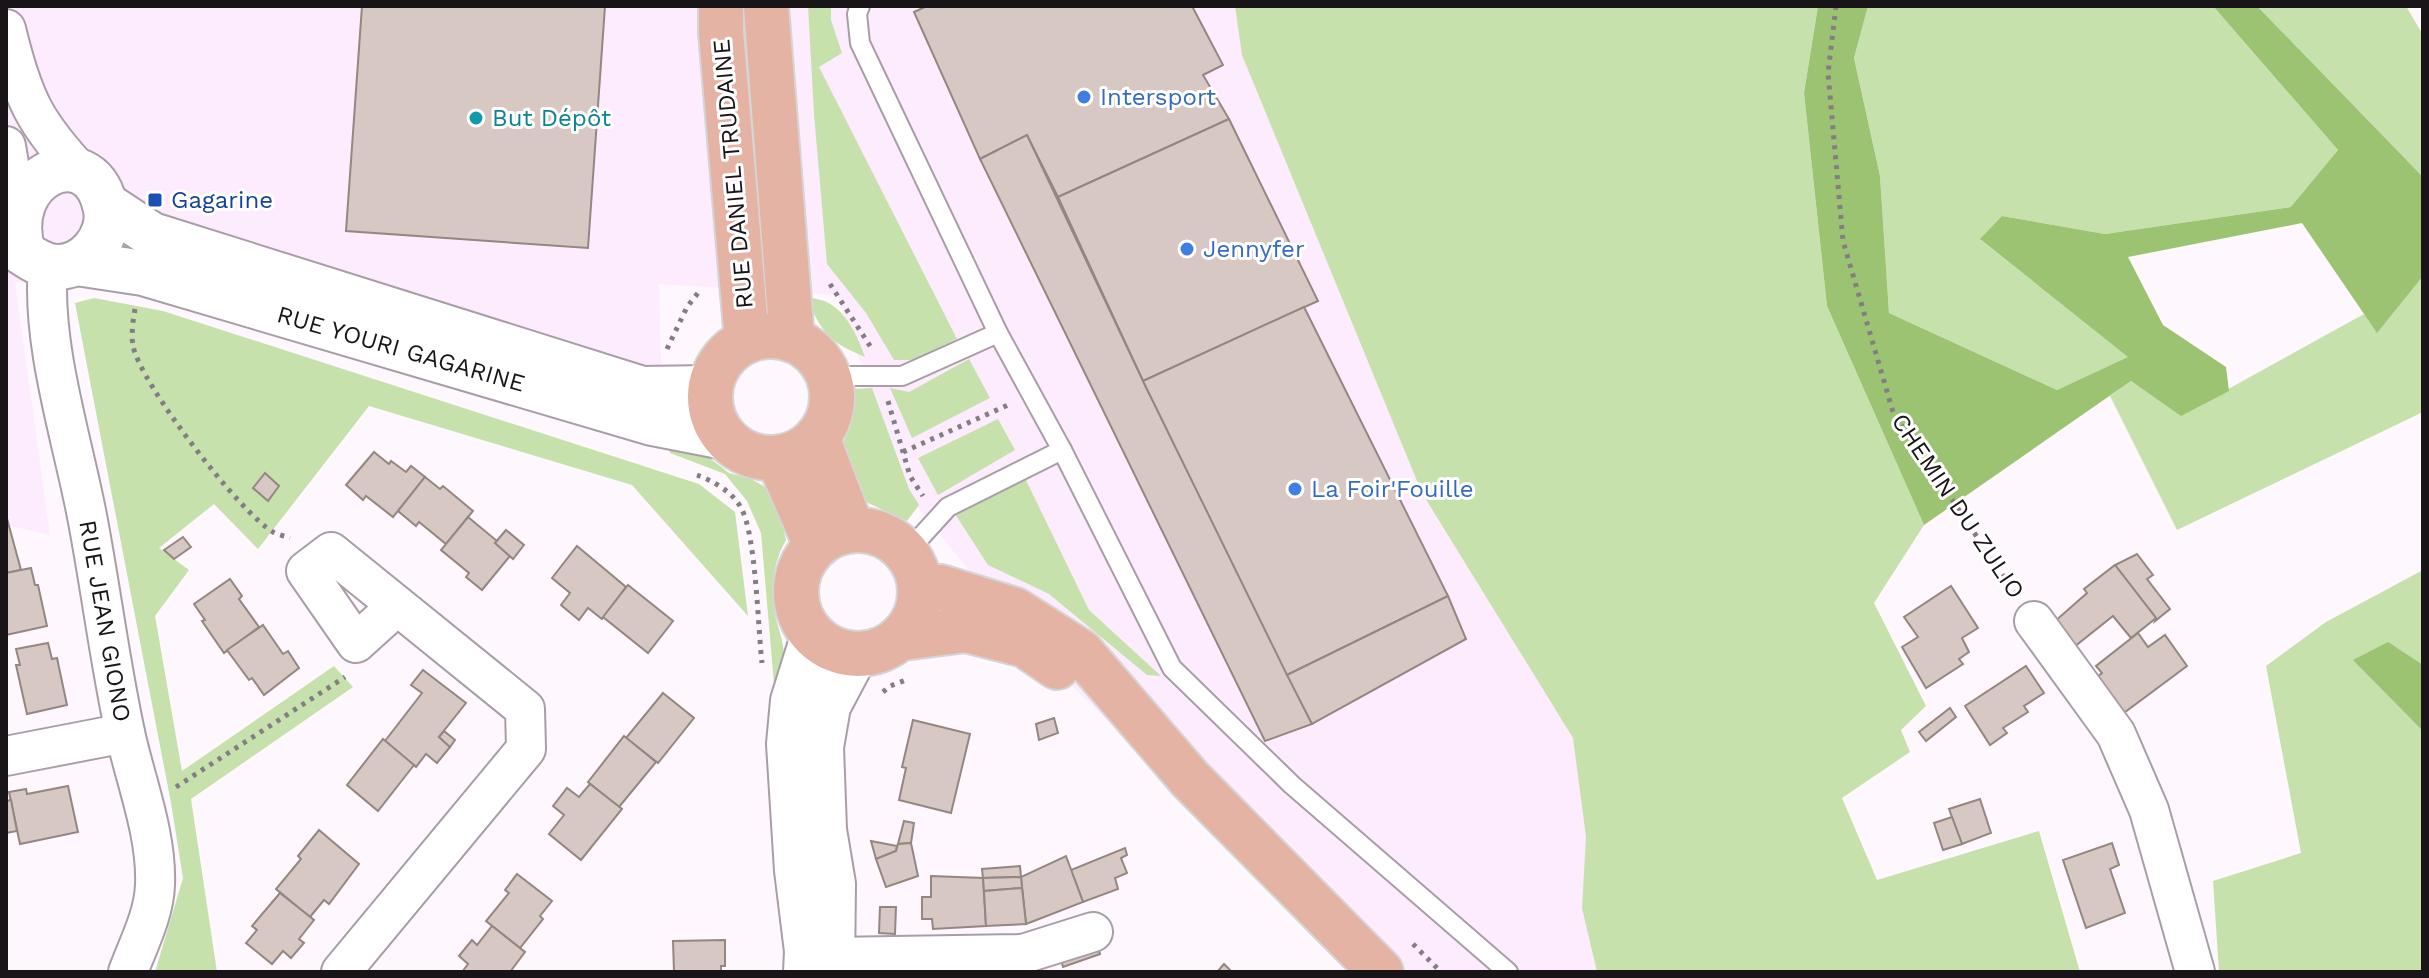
<svg xmlns="http://www.w3.org/2000/svg" width="2429" height="978" font-family="'Work Sans',sans-serif">
  <style>
    .built { fill: #fdecfd }
    .green { fill: #c7e1ad }
    .forest { fill: #9cc371 }
    .building { fill: #d7c8c3; stroke: #948681; stroke-width: 2 }
    .lines { fill: none; stroke-linecap: round; stroke-linejoin: round }
    .service-casing { stroke: #a99ea8; stroke-width: 22 }
    .minor-casing { stroke: #a99ea8; stroke-width: 42 }
    .tertiary-casing { stroke: #a99ea8; stroke-width: 48 }
    .secondary-casing { stroke: #a99ea8; stroke-width: 48 }
    .primary-casing { stroke: #d5d5d5; stroke-width: 48 }
    .path { stroke: #847e84; stroke-width: 5; stroke-dasharray: 4 6; stroke-linecap: butt }
    .service { stroke: #fff; stroke-width: 18 }
    .minor { stroke: #fff; stroke-width: 38 }
    .tertiary { stroke: #fff; stroke-width: 44 }
    .secondary { stroke: #fff; stroke-width: 44 }
    .primary { stroke: #e4b3a4; stroke-width: 44 }
    .shop-dot { fill: #3f7fe0; stroke: #fff; stroke-width: 3 }
    .culture-dot { fill: #0f9aa8; stroke: #fff; stroke-width: 3 }
    .transit-dot { fill: #1a4fb4; stroke: #fff; stroke-width: 3 }
    .labels { text-anchor: middle; stroke-width: 6; stroke-linejoin: round; paint-order: stroke }
    .shop-label { font-size: 24px; fill: #366cbe; stroke: #fff; text-anchor: start }
    .culture-label { font-size: 24px; fill: #0d838f; stroke: #fff; text-anchor: start }
    .street-label { font-size: 24px; fill: #181418; stroke: #fff }
    .transit-label { font-size: 24px; fill: #164399; stroke: #fff; text-anchor: start }
  </style>
  <rect width="100%" height="100%" fill="#fef7fe"/>
  <polygon class="built" points="6,6 1247,6 1602,739 1596,972 1366,972 1025,640 908,495 837,295 659,284 662,397 382,307 15,282 50,535 6,525"/>
  <g class="green">
    <polygon points="808,6 831,6 831,20 842,53 819,67 957,339 914,360 894,360 866,313 827,264 814,114"/>
    <polygon points="1235,6 1818,6 1804,93 1827,306 1924,525 1874,603 1926,706 1901,730 1910,752 1842,798 1877,880 2039,831 2080,972 1597,972 1582,908 1586,837 1573,738 1422,493 1242,55"/>
    <polygon points="1868,6 2213,6 2338,150 2292,207 2105,234 2002,216 1981,240 2129,357 2057,390 1889,313 1880,176 1854,58"/>
    <polygon points="2257,6 2406,6 2423,35 2423,177"/>
    <polygon points="2423,276 2423,412 2177,530 2110,396 2131,381 2181,415 2364,314 2377,332"/>
    <polygon points="94,298 163,311 699,484 735,512 748,616 632,485 369,406 258,549 214,504 159,548 189,570 155,616 182,771 334,666 353,687 191,799 217,972 155,972 183,878 171,803 75,303"/>
    <path d="M806,298C840,297 855,329 865,357C827,341 824,334 806,298Z"/>
    <polygon points="969,359 990,398 912,438 890,388 909,392"/>
    <path d="M872,388L909,489L919,505L907,521L864,501L839,450C852,427 856,415 854,389Z"/>
    <polygon points="998,419 1015,450 938,495 918,458"/>
    <path d="M665,438L693,445L729,473L751,479L774,492L786,540C776,557 771,580 773,600C775,633 796,653 774,684L761,533L747,501L725,474L670,453Z"/>
    <polygon points="1024,476 1089,610 1161,676 1147,675 1049,594 988,565 955,514"/>
    <polygon points="2423,570 2423,972 2219,972 2213,881 2301,853 2266,666 2326,622"/>
  </g>
  <g class="forest">
    <polygon points="1818,6 1868,6 1854,58 1880,176 1889,313 2057,390 2128,357 1980,239 2002,216 2105,234 2291,207 2338,150 2213,6 2257,6 2423,177 2423,276 2377,333 2302,223 2128,257 2163,325 2226,367 2229,391 2181,416 2131,381 1924,525 1827,306 1804,93"/>
    <polygon points="2388,642 2423,665 2423,731 2353,660"/>
  </g>
  <g class="building">
    <polygon points="362,6 605,6 588,248 346,231"/>
    <polygon points="927,6 1192,6 1223,65 1203,75 1229,119 1058,197 1027,135 980,159 914,12"/>
    <polygon points="1229,119 1318,301 1143,381 1058,197"/>
    <polygon points="1027,135 1143,381 1312,724 1265,741 980,159"/>
    <polygon points="1304,307 1448,596 1287,675 1143,381"/>
    <polygon points="374,452 389,464 391,461 406,472 411,466 425,477 393,517 366,496 363,500 346,485"/>
    <polygon points="265,473 279,486 268,501 253,488"/>
    <polygon points="425,477 440,489 443,486 473,511 446,544 419,522 416,526 398,511"/>
    <polygon points="6,515 21,570 6,573"/>
    <polygon points="468,517 497,541 495,543 510,556 482,590 466,577 469,573 441,550"/>
    <polygon points="506,530 524,545 513,559 495,543"/>
    <polygon points="183,537 191,547 174,559 164,550"/>
    <polygon points="577,546 626,587 602,619 588,608 579,620 561,605 570,593 552,578"/>
    <polygon points="2137,554 2153,575 2147,579 2170,609 2155,621 2156,618 2115,565"/>
    <polygon points="2115,565 2156,618 2131,638 2113,616 2074,647 2054,622 2087,593 2084,589"/>
    <polygon points="31,568 35,585 38,585 47,626 6,635 6,573"/>
    <polygon points="230,579 242,596 239,599 259,627 224,653 202,621 205,620 194,604"/>
    <polygon points="628,585 673,621 648,653 603,617"/>
    <polygon points="1951,586 1978,628 1962,638 1969,652 1959,659 1963,664 1926,688 1902,647 1918,637 1904,617"/>
    <polygon points="1448,596 1466,639 1312,724 1287,675"/>
    <polygon points="263,625 283,654 288,651 299,668 264,695 252,678 249,680 227,650"/>
    <polygon points="2138,633 2148,647 2165,635 2187,666 2117,718 2092,681 2102,673 2096,666"/>
    <polygon points="48,643 52,659 57,658 67,705 27,714 16,665 20,665 16,649"/>
    <polygon points="2026,666 2044,693 2024,706 2028,712 2003,728 2007,733 1990,745 1965,706"/>
    <polygon points="423,670 466,703 439,737 450,747 437,763 426,754 416,767 385,741 422,693 411,685"/>
    <polygon points="663,693 694,718 658,763 626,738"/>
    <polygon points="1950,708 1956,717 1926,741 1919,732"/>
    <polygon points="1054,718 1058,733 1039,740 1036,724"/>
    <polygon points="913,720 970,734 951,813 899,800 906,768 902,767"/>
    <polygon points="444,731 455,740 450,747 439,737"/>
    <polygon points="624,736 656,762 619,807 588,782"/>
    <polygon points="383,739 414,765 378,811 347,785"/>
    <polygon points="590,784 622,809 581,860 549,834 564,815 553,806 567,788 579,797"/>
    <polygon points="68,786 78,832 20,844 9,792 26,789 27,794"/>
    <polygon points="1980,799 1991,833 1962,844 1949,809"/>
    <polygon points="11,800 17,831 6,833 6,801"/>
    <polygon points="1952,817 1962,844 1943,850 1934,823"/>
    <polygon points="904,821 914,823 911,843 898,844"/>
    <polygon points="319,830 359,864 329,904 324,900 310,917 276,889 301,859 298,856"/>
    <polygon points="871,841 897,846 896,851 876,859"/>
    <polygon points="911,843 918,876 886,887 876,859 896,851 898,844"/>
    <polygon points="2112,843 2119,865 2110,869 2125,913 2086,928 2063,860"/>
    <polygon points="1125,848 1127,855 1121,858 1127,873 1115,878 1118,889 1083,902 1071,870"/>
    <polygon points="1066,856 1083,902 1026,924 1021,877"/>
    <polygon points="1020,866 1021,877 983,878 982,869"/>
    <polygon points="517,874 552,901 540,916 543,919 520,948 486,921 509,893 505,890"/>
    <polygon points="931,876 983,878 986,926 933,929 932,919 922,919 922,897 931,897"/>
    <polygon points="1021,877 1022,888 984,891 983,878"/>
    <polygon points="1022,888 1026,924 986,926 984,891"/>
    <polygon points="280,893 314,920 299,939 304,943 291,958 283,951 272,964 246,943 257,930 252,926"/>
    <polygon points="880,907 896,907 895,934 879,933"/>
    <polygon points="492,926 525,952 510,972 462,972 468,964 459,956 472,940 477,945"/>
    <polygon points="725,940 725,966 721,966 721,972 674,972 673,941"/>
    <polygon points="1097,944 1100,954 1063,967 1060,956"/>
    <polygon points="1224,964 1232,972 1217,972"/>
  </g>
  <g class="lines">
    <defs>
      <g id="service">
        <polyline points="860,6 857,14 860,43 998,333 1062,450 1172,668 1292,785 1508,972"/>
        <polyline points="828,376 902,376 998,333"/>
        <polyline points="907,552 948,507 1062,450"/>
      </g>
      <g id="minor">
        <path d="M6,29C23,100 35,124 85,177"/>
        <polyline points="6,146 9,164 9,212"/>
        <path d="M48,266C41,344 72,438 87,516C101,589 110,664 126,737C137,785 157,836 155,885C154,915 138,945 128,972"/>
        <polyline points="2034,621 2116,734 2149,810 2195,972"/>
        <polyline points="6,756 125,733"/>
        <polyline points="832,957 1023,954 1093,932"/>
        <polyline points="341,972 526,749 525,709 331,552 306,571 356,643 397,606"/>
      </g>
      <g id="tertiary">
        <polyline points="105,204 152,235 642,389 710,388"/>
        <path d="M6,242C19,250 34,262 49,266C83,273 114,237 105,205C88,136 0,175 23,252"/>
        <polyline points="77,263 143,273 652,423 724,437"/>
      </g>
      <g id="secondary">
        <polyline points="832,970 833,884 824,830 821,747 828,706 855,655"/>
        <polyline points="806,972 807,951 797,870 789,744 793,701 813,637"/>
      </g>
      <g id="primary">
        <polyline points="721,6 721,32 747,341"/>
        <polyline points="766,6 792,340"/>
        <circle cx="771" cy="397" r="61"/>
        <polyline points="817,437 852,530"/>
        <polyline points="778,458 816,545"/>
        <circle cx="858" cy="592" r="62"/>
        <polyline points="921,589 940,587 1015,610 1081,652 1190,779 1381,972"/>
        <polyline points="902,638 966,630 1025,645 1057,667"/>
      </g>
    </defs>
    <use href="#service" class="service-casing"/>
    <use href="#minor" class="minor-casing"/>
    <use href="#tertiary" class="tertiary-casing"/>
    <use href="#secondary" class="secondary-casing"/>
    <use href="#primary" class="primary-casing"/>
    <g class="path">
      <polyline points="1836,6 1828,73 1843,241 1893,412 2014,592"/>
      <polyline points="830,284 872,349"/>
      <path d="M135,309C133,320 131,335 133,346C140,383 240,513 273,532C278,535 285,536 290,538"/>
      <polyline points="667,349 687,307 701,289"/>
      <polyline points="888,401 910,476 923,496"/>
      <polyline points="903,452 1008,405"/>
      <path d="M697,475C713,481 733,492 741,508C756,533 758,630 762,663"/>
      <polyline points="883,692 890,686 906,680"/>
      <polyline points="176,787 345,677"/>
      <polyline points="1413,944 1441,972"/>
    </g>
    <use href="#service" class="service"/>
    <use href="#minor" class="minor"/>
    <use href="#tertiary" class="tertiary"/>
    <use href="#secondary" class="secondary"/>
    <use href="#primary" class="primary"/>
  </g>
  <g class="shop-dot">
    <circle cx="1084" cy="97" r="8"/>
    <circle cx="1187" cy="249" r="8"/>
    <circle cx="1295" cy="489" r="8"/>
  </g>
  <circle class="culture-dot" cx="476" cy="118" r="8"/>
  <rect class="transit-dot" x="147" y="192" width="16" height="16" rx="4"/>
  <g class="labels">
    <g class="shop-label">
      <text x="1100" y="105">Intersport</text>
      <text x="1203" y="257">Jennyfer</text>
      <text x="1311" y="497">La Foir'Fouille</text>
    </g>
    <g class="culture-label">
      <text x="492" y="126">But Dépôt</text>
    </g>
    <g class="street-label">
      <text transform="translate(733 174) rotate(-95)" y="8">RUE DANIEL TRUDAINE</text>
      <text transform="translate(401 349) rotate(16)" y="8">RUE YOURI GAGARINE</text>
      <text transform="translate(1958 506) rotate(56)" y="8">CHEMIN DU ZULIO</text>
      <text transform="translate(105 621) rotate(80)" y="8">RUE JEAN GIONO</text>
    </g>
    <g class="transit-label">
      <text x="171" y="208">Gagarine</text>
    </g>
  </g>
  <rect width="2429" height="978" fill="none" stroke="#181418" stroke-width="16"/>
</svg>
